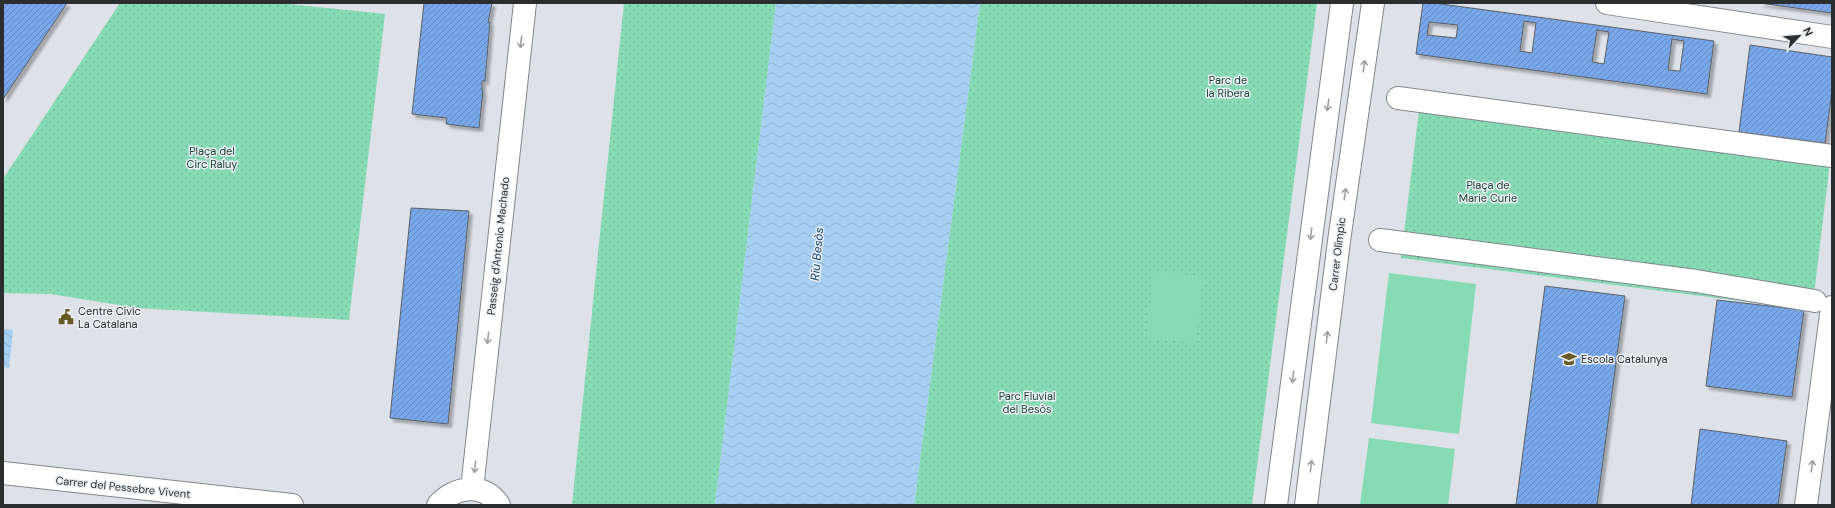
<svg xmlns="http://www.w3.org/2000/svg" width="1835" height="508" font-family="'DM Sans',sans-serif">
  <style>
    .grass { fill: url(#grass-dots) }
    .pitch { fill: #86dab4 }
    .water { fill: url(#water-waves) }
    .building { fill: url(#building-hatch); stroke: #5c6064; fill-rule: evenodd; filter: url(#shadow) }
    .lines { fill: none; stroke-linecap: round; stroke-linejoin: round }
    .street-casing { stroke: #83878c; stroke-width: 24 }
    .street { stroke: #fff; stroke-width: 22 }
    .oneway { stroke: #a0a0a1 }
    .labels { text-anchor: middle; stroke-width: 3; stroke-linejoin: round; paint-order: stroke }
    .park-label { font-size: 11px; fill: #143f2e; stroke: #ebeff4 }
    .street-label { font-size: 11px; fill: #2b2d2f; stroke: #ebeff4 }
    .poi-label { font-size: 11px; fill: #2b2d2f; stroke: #ebeff4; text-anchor: start }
    .water-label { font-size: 12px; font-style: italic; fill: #10456c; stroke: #ebeff4 }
  </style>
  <defs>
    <pattern id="grass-dots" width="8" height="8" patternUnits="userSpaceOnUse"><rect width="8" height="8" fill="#86dab4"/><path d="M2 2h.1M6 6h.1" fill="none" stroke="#74bb9b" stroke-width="1.8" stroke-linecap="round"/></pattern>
    <pattern id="water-waves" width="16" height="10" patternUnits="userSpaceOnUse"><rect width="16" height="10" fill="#a6cff3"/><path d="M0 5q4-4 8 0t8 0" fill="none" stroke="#8fb2d1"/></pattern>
    <pattern id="building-hatch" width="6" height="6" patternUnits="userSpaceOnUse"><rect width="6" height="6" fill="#78a7ea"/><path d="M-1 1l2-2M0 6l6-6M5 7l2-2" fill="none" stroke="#6388be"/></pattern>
    <filter id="shadow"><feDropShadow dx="3.5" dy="3.5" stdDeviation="1" flood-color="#0004"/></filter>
  </defs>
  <rect width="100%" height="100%" fill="#dee1e7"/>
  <g class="grass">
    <polygon points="120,3 279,3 385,14 349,320 137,308 51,294 3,293 3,179"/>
    <polygon points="624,3 776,3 715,505 572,505"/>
    <polygon points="980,3 1317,3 1252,505 914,505"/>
    <polygon points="1421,94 1832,146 1812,310 1401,258"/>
  </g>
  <g class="pitch">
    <polygon points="1195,3 1243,3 1242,9"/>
    <polygon points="1154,270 1203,277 1196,343 1146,338"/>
    <polygon points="1389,273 1476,284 1459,434 1371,423"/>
    <polygon points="1369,438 1455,449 1448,505 1360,505"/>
  </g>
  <g class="water">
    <polygon points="776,3 980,3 914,505 715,505"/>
    <polygon points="3,329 13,330 9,368 3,367"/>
  </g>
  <g class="building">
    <polygon points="3,3 67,3 3,99"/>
    <polygon points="424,3 492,3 488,23 490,22 485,81 482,81 482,90 483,91 479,128 446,124 447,118 412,114"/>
    <path d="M1423,3H1434L1714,41L1707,94L1416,54ZM1524,21L1536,23L1532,53L1520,51ZM1429,22L1458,25L1456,38L1427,35ZM1597,30L1609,32L1604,64L1592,62ZM1672,39L1684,41L1680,71L1668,70Z"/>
    <polygon points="1760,3 1832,3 1832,13"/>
    <polygon points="1750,45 1832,57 1832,91 1825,143 1739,132"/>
    <polygon points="411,208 469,211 448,424 390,418"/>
    <polygon points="1545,286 1625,296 1597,505 1516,505"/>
    <polygon points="1717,300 1804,310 1792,397 1706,386"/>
    <polygon points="1700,429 1787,441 1778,505 1691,505"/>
  </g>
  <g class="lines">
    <defs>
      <g id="street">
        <polyline points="1607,3 1832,37"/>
        <polyline points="1398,98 1832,156"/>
        <polyline points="1380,240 1696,281 1815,301"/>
        <polyline points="3,473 292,505"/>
        <polyline points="472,489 525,3"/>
        <path d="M438,505C454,487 484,481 499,505"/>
        <polyline points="1276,505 1342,3"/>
        <polyline points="1306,505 1339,241 1373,3"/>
        <polyline points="1806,505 1832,307"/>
      </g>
    </defs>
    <use href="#street" class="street-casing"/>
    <use href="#street" class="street"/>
  </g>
  <defs><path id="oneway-shaft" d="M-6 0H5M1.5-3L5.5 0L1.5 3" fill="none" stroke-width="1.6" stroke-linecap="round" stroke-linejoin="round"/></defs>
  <g class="oneway">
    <use href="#oneway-shaft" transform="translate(521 42) rotate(96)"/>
    <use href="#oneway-shaft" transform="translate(1364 66) rotate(-82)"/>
    <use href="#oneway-shaft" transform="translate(1328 105) rotate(98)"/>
    <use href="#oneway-shaft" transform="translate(1345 194) rotate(-82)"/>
    <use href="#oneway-shaft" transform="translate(1311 234) rotate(97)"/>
    <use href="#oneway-shaft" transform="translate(1327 337) rotate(-83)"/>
    <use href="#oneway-shaft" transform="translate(488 338) rotate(96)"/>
    <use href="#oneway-shaft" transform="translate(1293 377) rotate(97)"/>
    <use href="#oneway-shaft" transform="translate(1311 466) rotate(-83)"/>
    <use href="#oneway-shaft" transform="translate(1812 466) rotate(-82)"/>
    <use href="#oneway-shaft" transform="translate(475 467) rotate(96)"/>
  </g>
  <defs>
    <symbol id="civic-bare" viewBox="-9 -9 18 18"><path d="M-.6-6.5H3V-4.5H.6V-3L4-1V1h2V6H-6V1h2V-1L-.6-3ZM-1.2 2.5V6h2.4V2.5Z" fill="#695927" stroke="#ebeff4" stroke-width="2.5" paint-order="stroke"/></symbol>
    <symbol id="school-bare" viewBox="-9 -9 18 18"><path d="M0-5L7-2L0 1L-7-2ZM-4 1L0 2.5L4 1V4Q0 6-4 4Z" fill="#695927" stroke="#ebeff4" stroke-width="2.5" paint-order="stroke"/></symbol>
  </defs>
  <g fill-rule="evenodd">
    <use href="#civic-bare" x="55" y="306" width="22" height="22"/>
    <use href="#school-bare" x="1558" y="348" width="22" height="22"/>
  </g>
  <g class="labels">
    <g class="park-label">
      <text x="1228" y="84">Parc de<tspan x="1228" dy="13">la Ribera</tspan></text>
      <text x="212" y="155">Plaça del<tspan x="212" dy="13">Circ Raluy</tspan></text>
      <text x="1488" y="189">Plaça de<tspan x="1488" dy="13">Marie Curie</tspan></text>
      <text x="1027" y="400">Parc Fluvial<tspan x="1027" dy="13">del Besòs</tspan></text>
    </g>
    <g class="street-label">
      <text transform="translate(498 246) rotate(-84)" y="4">Passeig d'Antonio Machado</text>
      <text transform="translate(1337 254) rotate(-83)" y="4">Carrer Olímpic</text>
      <text transform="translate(123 487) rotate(6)" y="4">Carrer del Pessebre Vivent</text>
    </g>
    <g class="poi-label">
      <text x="78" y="315">Centre Cívic<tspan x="78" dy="13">La Catalana</tspan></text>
      <text x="1581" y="363">Escola Catalunya</text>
    </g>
    <g class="water-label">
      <text transform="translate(817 254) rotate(-85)" y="4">Riu Besòs</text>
    </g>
  </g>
  <rect width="1835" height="508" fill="none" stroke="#2b2d2f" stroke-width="8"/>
  <g transform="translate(1799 36) rotate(64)" stroke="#ebeff4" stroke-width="3" paint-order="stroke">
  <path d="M0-3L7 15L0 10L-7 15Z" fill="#2b2d2f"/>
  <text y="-6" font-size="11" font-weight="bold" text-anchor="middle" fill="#2b2d2f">N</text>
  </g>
</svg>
